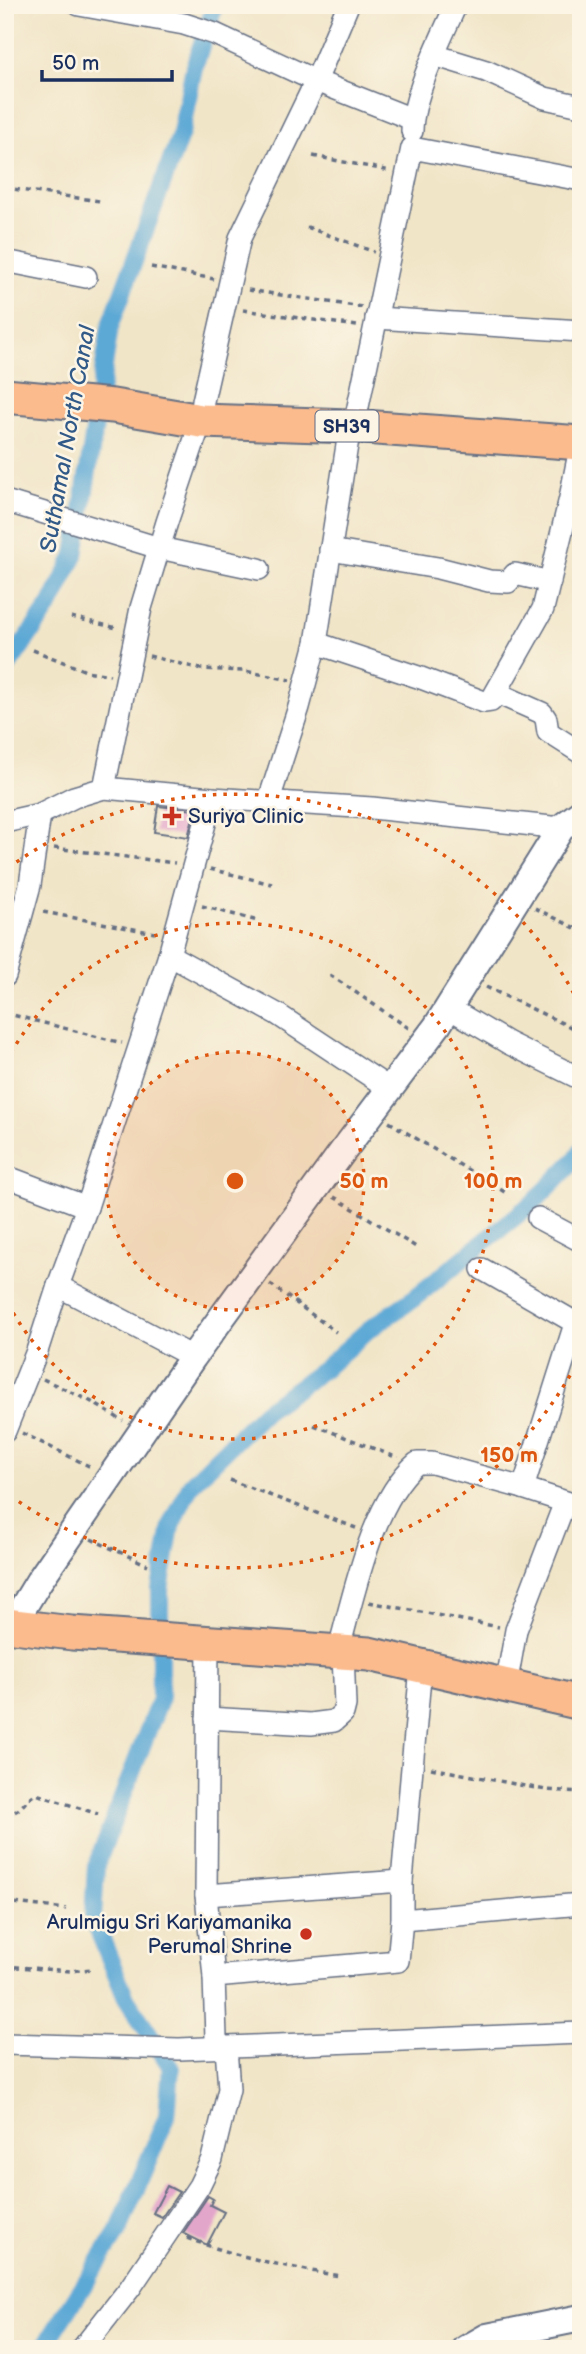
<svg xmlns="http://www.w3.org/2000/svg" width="586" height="2354" font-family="'Balsamiq Sans',sans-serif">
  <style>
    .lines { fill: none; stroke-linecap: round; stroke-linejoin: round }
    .canal { stroke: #5da9d6; stroke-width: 18 }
    .building { fill: #e3a6cb }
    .minor-casing { stroke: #666f83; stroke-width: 24 }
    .tertiary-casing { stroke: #666f83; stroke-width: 30 }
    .primary-casing { stroke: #666f83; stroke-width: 37 }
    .path { stroke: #666f83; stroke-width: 3.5; stroke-dasharray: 5 5; stroke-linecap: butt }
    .minor { stroke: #fff; stroke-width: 21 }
    .tertiary { stroke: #fff; stroke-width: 26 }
    .primary { stroke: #fbbb8d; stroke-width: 33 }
    .ring { fill: none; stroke: #de5710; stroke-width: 3.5; stroke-dasharray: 3.5 7 }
    .poi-dot { fill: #c8321e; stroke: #fcf5e5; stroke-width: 2.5 }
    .labels { text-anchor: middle; stroke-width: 5; stroke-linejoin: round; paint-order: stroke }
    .shield { fill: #fcf5e5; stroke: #5e6a86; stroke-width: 2 }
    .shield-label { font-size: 19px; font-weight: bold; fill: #1b2f5e }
    .poi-label { font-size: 21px; fill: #1b2f5e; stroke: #fcf5e5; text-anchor: start }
    .water-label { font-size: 23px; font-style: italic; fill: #325a88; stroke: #fcf5e5 }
    .centre { fill: #de5710; stroke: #fcf5e5; stroke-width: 3.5 }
    .ring-label { font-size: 21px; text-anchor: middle; font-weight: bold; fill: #de5710; stroke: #fcf5e5; stroke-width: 5; stroke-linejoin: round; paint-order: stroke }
  </style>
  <rect width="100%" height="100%" fill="#fcf5e5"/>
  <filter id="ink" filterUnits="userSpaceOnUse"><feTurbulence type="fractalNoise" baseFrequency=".0143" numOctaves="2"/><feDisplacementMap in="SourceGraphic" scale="14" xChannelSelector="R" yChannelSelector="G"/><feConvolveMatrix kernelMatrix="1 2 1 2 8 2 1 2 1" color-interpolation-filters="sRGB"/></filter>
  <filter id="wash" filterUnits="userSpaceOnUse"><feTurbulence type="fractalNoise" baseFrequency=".00686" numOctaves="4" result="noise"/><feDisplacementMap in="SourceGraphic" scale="28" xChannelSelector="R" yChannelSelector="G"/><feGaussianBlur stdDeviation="1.57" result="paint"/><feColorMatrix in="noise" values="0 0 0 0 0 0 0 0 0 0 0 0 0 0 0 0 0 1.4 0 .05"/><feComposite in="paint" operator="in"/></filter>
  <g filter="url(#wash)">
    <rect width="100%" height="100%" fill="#f1e5c7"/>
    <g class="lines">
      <g class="canal">
        <polyline points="5,670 51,604 75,555 110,327 181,133 194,67 215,5"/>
        <polyline points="43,2349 119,2230 167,2116 171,2067 126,1998 93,1918 96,1866 160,1699 160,1589 171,1526 191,1484 265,1411 324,1369 368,1330 413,1299 535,1201 577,1158 581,1151"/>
      </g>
    </g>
    <g id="blocks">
      <g class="building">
        <polygon points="158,806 195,810 188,837 154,832"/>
        <polygon points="167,2186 179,2192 162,2217 153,2213"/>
        <polygon points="208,2196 213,2199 210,2205 224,2212 207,2245 183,2233"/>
      </g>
    </g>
  </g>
  <g filter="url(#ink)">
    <use href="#blocks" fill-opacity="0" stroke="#666f83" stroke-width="2"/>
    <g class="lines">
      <defs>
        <g id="minor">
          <polyline points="79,5 184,24 215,34 316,81 412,119"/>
          <polyline points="434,55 486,71 545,98 581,106"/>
          <path d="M412,131C412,97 441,38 456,5"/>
          <polyline points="5,261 86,277"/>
          <polyline points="376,318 581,331"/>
          <polyline points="354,426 412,148 581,180"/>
          <polyline points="5,501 159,548 259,569"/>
          <polyline points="330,550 438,568 489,581 508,582 515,574 550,582"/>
          <polyline points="316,643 421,678 484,702 491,701 543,609 570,498 581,443"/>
          <polyline points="497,693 542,713 546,719 548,732 581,753"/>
          <polyline points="104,788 141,608 167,522 201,421 203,401 240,238 316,81 348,5"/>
          <polyline points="269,800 299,707 316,643 350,426"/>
          <polyline points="5,822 40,814 74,797 104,788 212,798 372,808 561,828"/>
          <polyline points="169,955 277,1014 390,1089"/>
          <polyline points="5,976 30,885 40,814"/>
          <polyline points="449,1008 508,1043 581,1079"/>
          <polyline points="5,1176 87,1207"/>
          <polyline points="538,1218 581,1241"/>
          <polyline points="482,1269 581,1326"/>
          <polyline points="58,1286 193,1357"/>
          <polyline points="5,1431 37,1351 58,1286 87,1207 169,955 212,798"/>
          <polyline points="523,1488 575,1324"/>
          <path d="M338,1652C354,1595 372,1501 417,1463H432L523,1488L581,1507"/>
          <polyline points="506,1686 516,1630 565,1502"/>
          <polyline points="207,1718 311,1724 334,1721 343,1713 345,1705 343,1653"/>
          <polyline points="402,1881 421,1666"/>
          <polyline points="206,1895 214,1977"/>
          <polyline points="402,1920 581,1904"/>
          <polyline points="5,2044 179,2049 581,2033"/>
          <polyline points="82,2349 130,2288 199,2186 212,2159 229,2089 226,2048 219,2044 216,2038 214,1977 398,1961 402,1920 402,1881 206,1895 208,1641"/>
        </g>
        <g id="tertiary">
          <polyline points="5,1629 19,1614 39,1581 193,1357 340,1155 437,1026 561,828 581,813"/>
          <polyline points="466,2349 487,2337 581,2318"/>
        </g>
        <g id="primary">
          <polyline points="5,396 113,406 201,421 350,426 581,443"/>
          <polyline points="5,1625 72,1633 369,1654 581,1703"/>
        </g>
      </defs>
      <use href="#minor" class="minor-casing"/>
      <use href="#tertiary" class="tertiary-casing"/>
      <use href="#primary" class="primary-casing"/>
      <g class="path">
        <polyline points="313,156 391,171"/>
        <polyline points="5,188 100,201"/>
        <polyline points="307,227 374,252"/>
        <polyline points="151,267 214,279"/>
        <polyline points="248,290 362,307"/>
        <polyline points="243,310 357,326"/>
        <polyline points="71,617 117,628"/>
        <polyline points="33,650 86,671 110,675"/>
        <polyline points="149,656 201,669 245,671 290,680"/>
        <polyline points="54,848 175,863"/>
        <polyline points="210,869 272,884"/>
        <polyline points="202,906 258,921"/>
        <polyline points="535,908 581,931"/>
        <polyline points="43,912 155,933"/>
        <polyline points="330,975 410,1029"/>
        <polyline points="486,987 581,1032"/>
        <polyline points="5,1013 122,1043"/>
        <polyline points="389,1122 508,1194"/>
        <polyline points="334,1197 416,1247"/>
        <polyline points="270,1284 336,1332"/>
        <polyline points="43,1379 90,1401 123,1421"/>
        <polyline points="314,1425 398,1458"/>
        <polyline points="22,1433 93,1468"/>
        <polyline points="230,1480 356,1528"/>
        <polyline points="91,1539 148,1565"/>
        <polyline points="369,1602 499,1627"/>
        <polyline points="431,1768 546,1790 581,1792"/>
        <path d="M5,1813C21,1815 23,1800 36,1794L98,1814"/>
        <polyline points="5,1902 66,1909"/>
        <polyline points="5,1966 70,1971 92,1969"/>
        <path d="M187,2238C236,2257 287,2267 340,2276"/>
      </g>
      <use href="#minor" class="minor"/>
      <use href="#tertiary" class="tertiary"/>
      <use href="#primary" class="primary"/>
    </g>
  </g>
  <circle cx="235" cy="1181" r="129" fill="#de5710" fill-opacity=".12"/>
  <g class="ring">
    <circle cx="235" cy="1181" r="129"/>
    <path d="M6 1062A258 258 0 1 1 6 1300"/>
    <path d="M580 1357A387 387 0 0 1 8 1494M8 868A387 387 0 0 1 580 1005"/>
  </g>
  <g class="poi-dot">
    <path d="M168.5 805.5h7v7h7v7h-7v7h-7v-7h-7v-7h7z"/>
    <circle cx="306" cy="1934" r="7"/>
  </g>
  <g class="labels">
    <rect class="shield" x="315.5" y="410.5" width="63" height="31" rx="5"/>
    <g class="shield-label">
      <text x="347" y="433">SH39</text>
    </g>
    <g class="poi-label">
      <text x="188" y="823">Suriya Clinic</text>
      <text x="292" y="1929" text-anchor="end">Arulmigu Sri Kariyamanika<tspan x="292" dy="24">Perumal Shrine</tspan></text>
    </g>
    <g class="water-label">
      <text transform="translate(67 439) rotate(-80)" y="8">Suthamal North Canal</text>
    </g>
  </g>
  <circle cx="235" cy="1181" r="10" class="centre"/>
  <g class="ring-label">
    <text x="364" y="1188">50 m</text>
    <text x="493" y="1188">100 m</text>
    <text x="509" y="1462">150 m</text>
  </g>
  <rect width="586" height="2354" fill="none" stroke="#fcf5e5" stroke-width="28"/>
  <path d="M42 70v10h130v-10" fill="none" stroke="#1b2f5e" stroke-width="3.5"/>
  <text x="52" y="70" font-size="21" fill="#1b2f5e" stroke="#fcf5e5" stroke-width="5" paint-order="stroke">50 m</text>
</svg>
